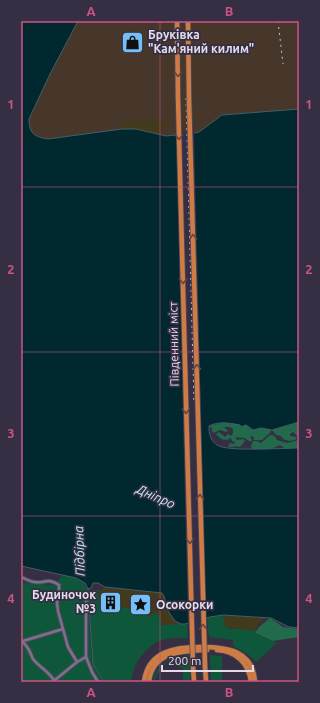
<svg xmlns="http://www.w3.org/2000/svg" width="320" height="703" font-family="Ubuntu,sans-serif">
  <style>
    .industrial { fill: #46372a }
    .green { fill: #0e573b }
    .forest { fill: #226a4c }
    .sand { fill: #423a1a }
    .water { fill: #02282f; stroke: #455e67 }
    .pier { fill: #362e43 }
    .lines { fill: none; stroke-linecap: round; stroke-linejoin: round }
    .stream { stroke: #455e67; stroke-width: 1 }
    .street-casing { stroke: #51495b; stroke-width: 4.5 }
    .highway-casing { stroke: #51495b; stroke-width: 6 }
    .street { stroke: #7a718a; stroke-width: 2.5 }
    .highway { stroke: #cd7c45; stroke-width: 4.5 }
    .rail { stroke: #cac3d2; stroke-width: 1; stroke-dasharray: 2 4; stroke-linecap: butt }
    .highway-bridge-casing { stroke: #51495b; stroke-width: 6; stroke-linecap: butt }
    .highway-bridge { stroke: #cd7c45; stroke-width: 4.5 }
    .oneway { stroke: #634544 }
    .grid { fill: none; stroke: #cc5386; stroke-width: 1; stroke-opacity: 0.55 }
    .labels { text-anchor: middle; stroke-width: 3.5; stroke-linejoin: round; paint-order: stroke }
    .poi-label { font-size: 12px; font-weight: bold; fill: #e2dcea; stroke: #362e43; text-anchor: start }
    .street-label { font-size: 12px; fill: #e2dcea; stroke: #362e43 }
    .water-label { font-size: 13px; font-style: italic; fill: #baeefa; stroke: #362e43 }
    .neatline { fill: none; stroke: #cc5386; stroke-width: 1.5 }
    .grid-label { font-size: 13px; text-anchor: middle; font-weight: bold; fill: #cc5386 }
  </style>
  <rect width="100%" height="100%" fill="#362e43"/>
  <polygon class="industrial" points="78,21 299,21 299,109 222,115 199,132 195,133 166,136 122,129 48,139 35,135 31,132 29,126 29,119 50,74"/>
  <g class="green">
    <path d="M62,575C73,577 82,578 87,589L92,664L103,682H21V583L55,585Z"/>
    <path d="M89,590H100L98,592L101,602C108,604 131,607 135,611C137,612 137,614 139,616L142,613L150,617L152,614L156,611L162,621L181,624H187L188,638C179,638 167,637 159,641C150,645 139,657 135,666C133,671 132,677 131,682H105L93,664Z"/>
    <polygon points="223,615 225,622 229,629 240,628 252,631 256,629 257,630 256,634 277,643 256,662 249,655 233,646 233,640 209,637 207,618"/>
    <path d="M189,655L190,682H183V667H178V662H167L161,668L154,682H153C156,662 171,658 189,655Z"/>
    <polygon points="210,655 222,656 222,682 211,682"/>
  </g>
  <g class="forest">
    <path d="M223,422L246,425L253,430L261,428L269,429L271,432L262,440H254L253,436L250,437L252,440L251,442L244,438L235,437L237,440L243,439L245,441L240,447L235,446L234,447H228L230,443L234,444L235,442L232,441L231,438C225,442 220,439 216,434L219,432L225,437L228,434L231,436L233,433V429L230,427H224L228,431L226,432L220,430L214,433L212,431V428L209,426L218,424Z"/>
    <polygon points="299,422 299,437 293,432 290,434 290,436 297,437 295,440 289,441 283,439 281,436 276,435 272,430"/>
    <path d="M270,435C274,435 276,437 277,440L287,443L299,440V448H284L280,445L271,449H252L251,446L253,441H257L261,443Z"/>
    <polygon points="270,618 283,627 299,629 299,637 273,641 255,633 259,627"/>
  </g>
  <g class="sand">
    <path d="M143,119C150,119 162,121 168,119L170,124C164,127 160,127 159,135L136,129H122L123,123Z"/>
    <path d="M105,587L162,593C165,597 165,601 166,606C168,613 174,621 181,624L161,625L160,623L162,621L156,612L152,614L150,617L142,613L139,616L136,615V611L130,612V608C120,607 102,606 98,597V592Z"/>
    <path d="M223,615L267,617L259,623L256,629L252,631C241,628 231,630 222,624L225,622Z"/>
  </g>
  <path class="water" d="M21,21H78L50,74L29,119C29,133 34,137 48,139L122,129H136L166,136L195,133L199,132L222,115L299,109V422L272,430L261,428L253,430L246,425L241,427L240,425C229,423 219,421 209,426C209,434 210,440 217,445C226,452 285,448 299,448V628L289,627L271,618L223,615L210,617L185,624H181L175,621L168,611L164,596L162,593L105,587L98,583H93L91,588L88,589L85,583L76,578L21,566Z"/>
  <polygon class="pier" points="194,131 206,620 188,625 176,133"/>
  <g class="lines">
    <polyline class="stream" points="88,588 93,664 104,682"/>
    <defs>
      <g id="street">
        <path d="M21,577C25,579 29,581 34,582C44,584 48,577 59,585V595L57,603L58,611L68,647L77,662"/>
        <polyline points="86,597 86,657 92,672 98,682"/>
        <path d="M21,641C27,644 30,652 33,659C39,667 50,672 55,682"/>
        <polyline points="23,641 63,629"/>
        <polyline points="55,680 77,662 86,657"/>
      </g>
      <g id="highway">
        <polyline points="177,21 178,98"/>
        <polyline points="188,21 189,98"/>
        <path d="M217,650C236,651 249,663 251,682"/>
        <polyline points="193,666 194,682"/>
        <polyline points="205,666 206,682"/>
        <path d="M144,682C148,651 175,647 200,647C227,647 253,650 255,682"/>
        <path d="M149,682C152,651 183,651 207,650"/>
      </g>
    </defs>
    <use href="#street" class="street-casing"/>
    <use href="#highway" class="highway-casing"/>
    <use href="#street" class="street"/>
    <use href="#highway" class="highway"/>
    <g class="rail">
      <polyline points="278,21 283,64"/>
      <polyline points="186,98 194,403"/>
    </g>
    <defs>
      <g id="highway-bridge">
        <polyline points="178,98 193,666"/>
        <polyline points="189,98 205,666"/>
      </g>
    </defs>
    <use href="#highway-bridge" class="highway-bridge-casing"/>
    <use href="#highway-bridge" class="highway-bridge"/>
  </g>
  <defs><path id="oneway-chevron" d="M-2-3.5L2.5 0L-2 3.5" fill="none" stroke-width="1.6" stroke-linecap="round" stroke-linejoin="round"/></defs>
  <g class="oneway">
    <use href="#oneway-chevron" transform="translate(178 74) rotate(89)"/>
    <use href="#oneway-chevron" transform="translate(179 137) rotate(89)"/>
    <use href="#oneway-chevron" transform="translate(193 237) rotate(-92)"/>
    <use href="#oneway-chevron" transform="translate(183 281) rotate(89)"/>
    <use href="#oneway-chevron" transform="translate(197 367) rotate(-91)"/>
    <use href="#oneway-chevron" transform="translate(186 411) rotate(88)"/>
    <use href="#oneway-chevron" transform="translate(200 497) rotate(-91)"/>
    <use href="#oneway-chevron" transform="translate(190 541) rotate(88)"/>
    <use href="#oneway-chevron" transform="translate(203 627) rotate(-92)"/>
  </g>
  <path class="grid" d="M160,21V682M21,187H299M21,352H299M21,516H299"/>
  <defs>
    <symbol id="shop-square" viewBox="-11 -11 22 22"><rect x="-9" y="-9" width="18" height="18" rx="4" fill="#74c0f6" stroke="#362e43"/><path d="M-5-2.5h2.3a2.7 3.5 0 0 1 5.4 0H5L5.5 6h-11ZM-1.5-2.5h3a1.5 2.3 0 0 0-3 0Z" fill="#111"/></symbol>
    <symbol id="building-square" viewBox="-11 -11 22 22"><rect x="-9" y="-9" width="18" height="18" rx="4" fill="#74c0f6" stroke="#362e43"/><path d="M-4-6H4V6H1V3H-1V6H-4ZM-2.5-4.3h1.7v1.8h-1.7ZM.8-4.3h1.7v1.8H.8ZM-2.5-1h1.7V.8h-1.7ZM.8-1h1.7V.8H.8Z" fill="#111"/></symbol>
    <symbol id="sight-square" viewBox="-11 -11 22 22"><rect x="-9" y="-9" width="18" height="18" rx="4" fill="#74c0f6" stroke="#362e43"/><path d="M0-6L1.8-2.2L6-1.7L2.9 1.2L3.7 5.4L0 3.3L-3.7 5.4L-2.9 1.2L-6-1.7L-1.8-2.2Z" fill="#111"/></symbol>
  </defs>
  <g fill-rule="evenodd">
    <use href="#shop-square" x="120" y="30" width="25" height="25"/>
    <use href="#building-square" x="98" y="590" width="25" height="25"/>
    <use href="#sight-square" x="128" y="592" width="25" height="25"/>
  </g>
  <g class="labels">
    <g class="poi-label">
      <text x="148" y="39">Бруківка<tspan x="148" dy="14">"Кам'яний килим"</tspan></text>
      <text x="96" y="599" text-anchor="end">Будиночок<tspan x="96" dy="14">№3</tspan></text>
      <text x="156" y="609">Осокорки</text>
    </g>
    <g class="street-label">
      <text transform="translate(174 344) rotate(-91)" y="4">Південний міст</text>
    </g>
    <g class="water-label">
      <text transform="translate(156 496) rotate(24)" y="5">Дніпро</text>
      <text transform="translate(79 551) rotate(-92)" y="5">Підбірна</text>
    </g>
  </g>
  <rect width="320" height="703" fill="none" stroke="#362e43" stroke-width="44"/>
  <path d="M162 665v6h91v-6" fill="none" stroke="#e2dcea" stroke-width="2"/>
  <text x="168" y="665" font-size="12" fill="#e2dcea" stroke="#362e43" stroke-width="3" paint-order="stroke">200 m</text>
  <rect x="22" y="22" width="276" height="659" class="neatline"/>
  <g class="grid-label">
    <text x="91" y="16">A</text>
    <text x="229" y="16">B</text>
    <text x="11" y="109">1</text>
    <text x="309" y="109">1</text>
    <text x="11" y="274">2</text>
    <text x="309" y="274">2</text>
    <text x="11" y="438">3</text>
    <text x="309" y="438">3</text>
    <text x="11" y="603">4</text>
    <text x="309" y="603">4</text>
    <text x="91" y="697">A</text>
    <text x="229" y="697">B</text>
  </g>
</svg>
